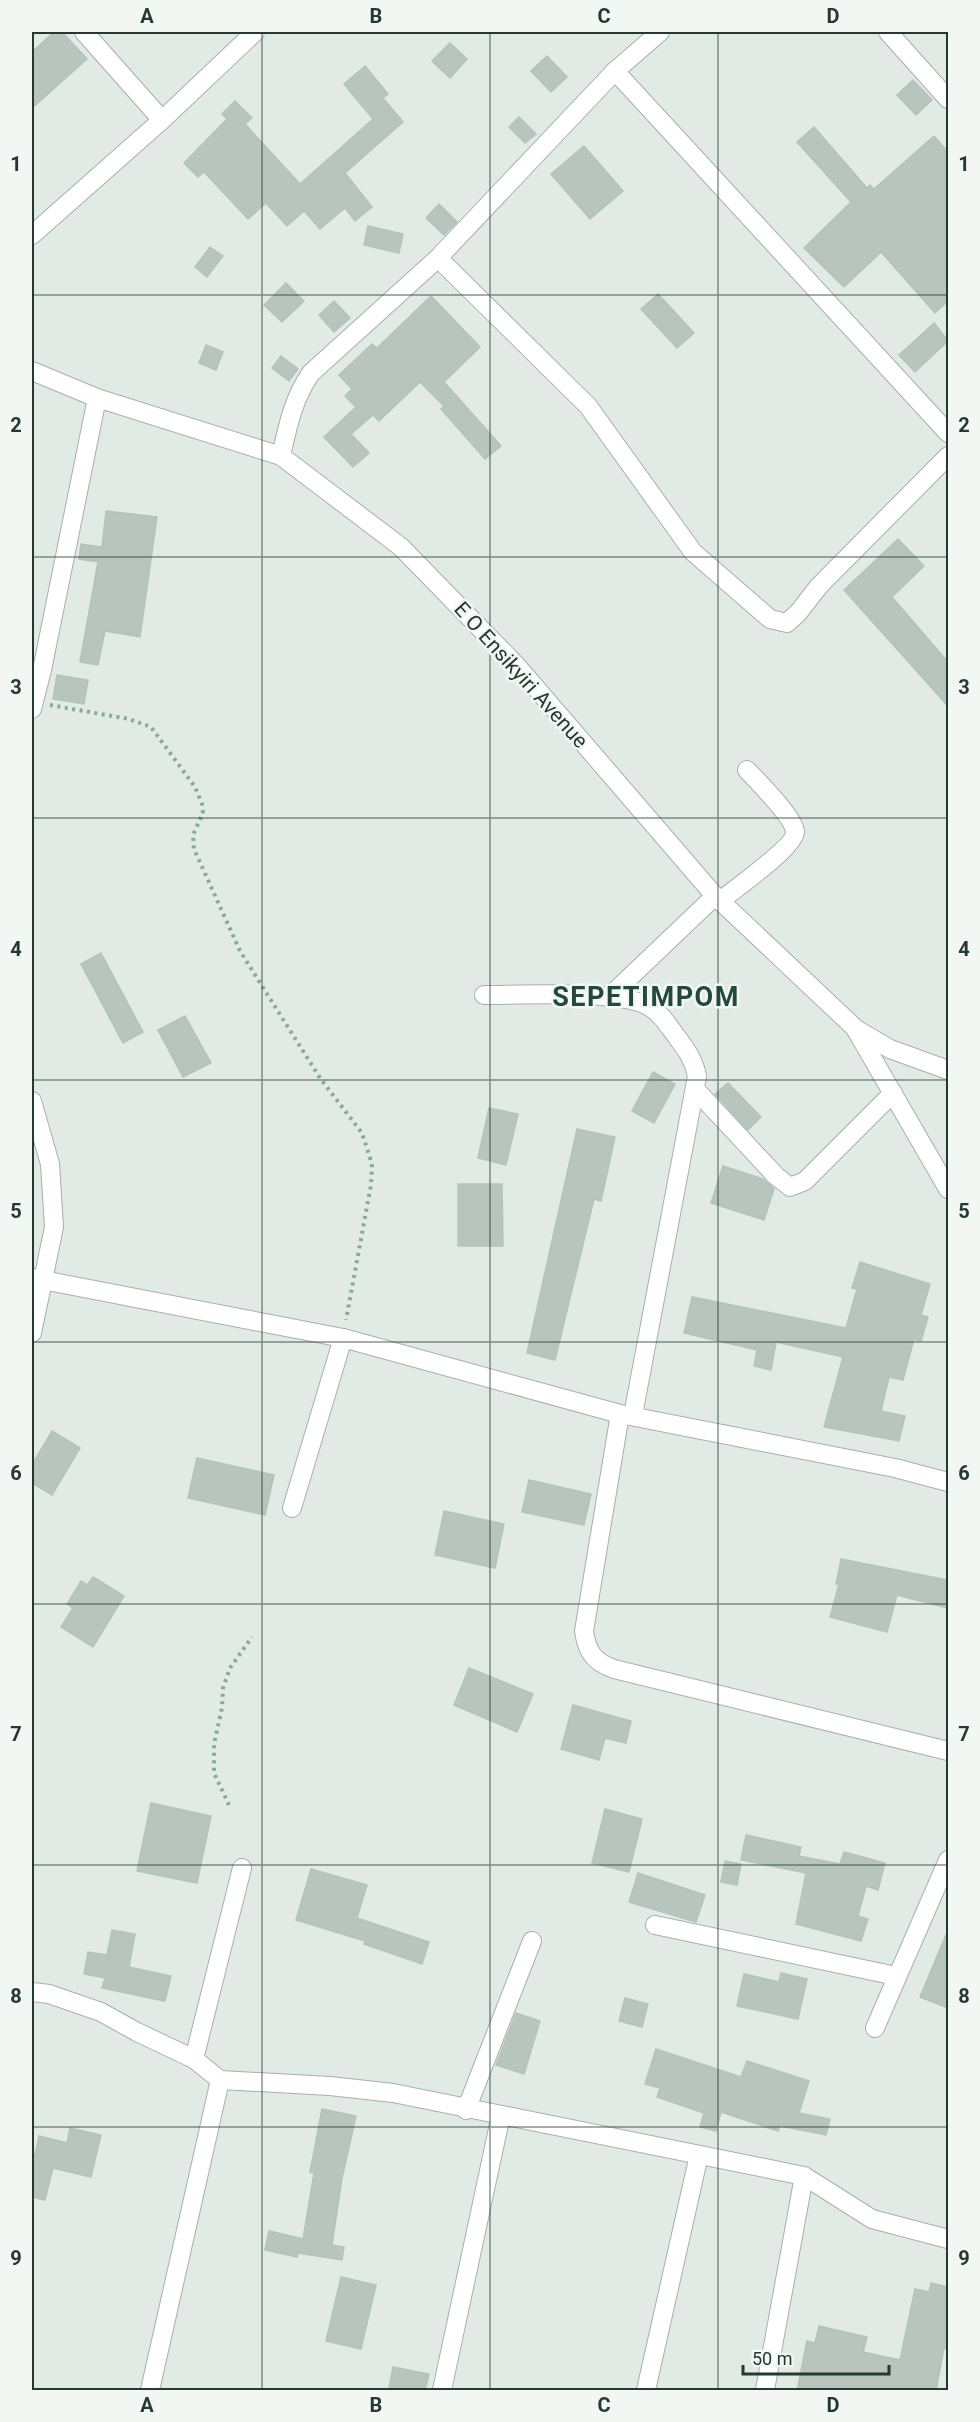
<svg xmlns="http://www.w3.org/2000/svg" width="980" height="2422" font-family="Roboto,sans-serif">
  <style>
    .building { fill: #b7c5be; stroke: #b5c3bc; stroke-width: 1.5 }
    .lines { fill: none; stroke-linecap: round; stroke-linejoin: round }
    .minor-casing { stroke: #a5b1ab; stroke-width: 20 }
    .path { stroke: #85aa9b; stroke-width: 4; stroke-dasharray: 3 4.5; stroke-linecap: butt }
    .minor { stroke: #fff; stroke-width: 18 }
    .grid { fill: none; stroke: #243931; stroke-width: 1.5; stroke-opacity: 0.55 }
    .labels { text-anchor: middle; stroke-width: 5; stroke-linejoin: round; paint-order: stroke }
    .street-label { font-size: 21px; fill: #243931; stroke: #f2f7f4 }
    .district-label { font-size: 27px; font-weight: bold; letter-spacing: 1.5px; fill: #22493b; stroke: #f2f7f4 }
    .neatline { fill: none; stroke: #243931; stroke-width: 2 }
    .grid-label { font-size: 20px; text-anchor: middle; font-weight: bold; fill: #243931 }
  </style>
  <rect width="100%" height="100%" fill="#e2eae5"/>
  <g class="building">
    <polygon points="54,32 62,32 87,59 32,108 32,52"/>
    <polygon points="450,43 467,59 450,78 432,61"/>
    <polygon points="547,56 567,77 551,92 531,71"/>
    <polygon points="365,66 388,94 383,98 403,122 345,173 372,207 355,221 345,208 320,229 304,211 287,226 266,203 248,219 204,172 198,177 184,163 227,119 222,114 235,101 252,118 245,124 300,184 373,119 344,84"/>
    <polygon points="913,80 932,100 916,115 897,95"/>
    <polygon points="519,117 536,134 525,143 509,127"/>
    <polygon points="814,127 867,188 870,185 874,189 934,136 948,152 948,301 935,313 881,252 844,287 804,248 851,202 797,142"/>
    <polygon points="584,146 623,191 590,219 551,174"/>
    <polygon points="439,204 457,222 444,235 426,218"/>
    <polygon points="368,226 403,234 399,253 364,245"/>
    <polygon points="210,247 223,256 207,277 195,267"/>
    <polygon points="286,283 304,301 282,322 264,305"/>
    <polygon points="658,294 694,333 677,348 641,309"/>
    <polygon points="431,296 480,347 444,382 501,446 485,459 441,409 444,406 420,382 379,421 373,415 351,434 369,453 353,467 324,437 356,407 345,396 352,389 339,375 372,344 377,348"/>
    <polygon points="334,301 350,318 334,332 319,315"/>
    <polygon points="934,323 948,341 915,372 899,355"/>
    <polygon points="206,345 223,352 216,370 199,363"/>
    <polygon points="281,356 298,369 289,381 272,368"/>
    <polygon points="106,511 157,517 140,637 105,631 98,665 80,662 98,562 79,559 81,544 102,547"/>
    <polygon points="898,539 924,566 892,597 948,662 948,706 844,590"/>
    <polygon points="57,675 88,680 84,704 53,699"/>
    <polygon points="101,953 143,1032 123,1043 81,964"/>
    <polygon points="185,1016 211,1063 183,1077 158,1030"/>
    <polygon points="653,1072 675,1084 654,1123 632,1111"/>
    <polygon points="728,1083 761,1117 748,1130 715,1094"/>
    <polygon points="489,1108 518,1114 506,1165 478,1158"/>
    <polygon points="577,1129 615,1137 601,1201 594,1199 555,1360 527,1353"/>
    <polygon points="723,1166 763,1179 774,1189 764,1220 711,1203"/>
    <polygon points="458,1184 502,1184 503,1246 458,1246"/>
    <polygon points="860,1262 930,1284 921,1315 928,1317 921,1341 914,1339 903,1380 889,1377 881,1411 905,1416 899,1441 824,1427 843,1357 776,1342 771,1370 754,1366 757,1350 684,1333 692,1297 846,1328 857,1289 852,1288"/>
    <polygon points="52,1431 80,1448 52,1495 32,1483 32,1465"/>
    <polygon points="197,1458 274,1475 265,1515 188,1498"/>
    <polygon points="529,1480 591,1494 584,1525 522,1512"/>
    <polygon points="444,1511 504,1524 495,1568 435,1555"/>
    <polygon points="841,1559 948,1580 948,1608 897,1595 887,1632 830,1617 839,1584 836,1584"/>
    <polygon points="93,1577 124,1596 93,1647 61,1627 73,1608 67,1604 81,1581 87,1585"/>
    <polygon points="469,1668 533,1694 517,1732 454,1705"/>
    <polygon points="573,1705 631,1721 626,1743 605,1738 599,1760 561,1749"/>
    <polygon points="151,1803 211,1816 197,1883 137,1871"/>
    <polygon points="605,1809 642,1819 629,1872 592,1863"/>
    <polygon points="746,1835 801,1847 799,1856 840,1864 844,1852 885,1863 878,1890 866,1886 858,1916 868,1919 861,1941 796,1924 806,1873 741,1860"/>
    <polygon points="725,1861 741,1864 737,1885 721,1882"/>
    <polygon points="311,1869 367,1885 357,1918 429,1942 422,1964 364,1944 365,1941 296,1920"/>
    <polygon points="638,1873 705,1895 696,1922 629,1902"/>
    <polygon points="112,1930 135,1934 129,1967 171,1976 165,2001 102,1988 105,1978 84,1974 88,1952 107,1955"/>
    <polygon points="948,1930 948,2008 920,1997"/>
    <polygon points="781,1973 807,1979 798,2019 737,2006 744,1974 779,1982"/>
    <polygon points="625,1998 648,2004 642,2027 619,2021"/>
    <polygon points="516,2013 540,2021 524,2074 496,2065"/>
    <polygon points="656,2049 741,2077 747,2061 809,2081 799,2113 830,2119 826,2135 780,2126 778,2131 721,2112 716,2131 700,2127 704,2113 657,2097 660,2088 645,2084"/>
    <polygon points="322,2109 356,2116 342,2178 332,2245 344,2247 342,2260 298,2253 297,2257 265,2250 269,2231 303,2239 314,2173 310,2172"/>
    <polygon points="70,2128 101,2135 91,2177 53,2168 45,2200 32,2197 32,2168 39,2136 67,2143"/>
    <polygon points="341,2277 376,2285 361,2349 326,2341"/>
    <polygon points="931,2283 948,2287 948,2349 944,2348 936,2391 797,2391 807,2341 815,2343 819,2326 867,2337 863,2352 900,2360 915,2289 929,2292"/>
    <polygon points="393,2367 429,2374 425,2391 389,2388"/>
  </g>
  <g class="lines">
    <defs>
      <g id="minor">
        <polyline points="84,32 162,120"/>
        <polyline points="888,32 948,99"/>
        <polyline points="615,71 948,433"/>
        <polyline points="32,235 162,120 255,32"/>
        <polyline points="438,258 588,406 693,552 770,619 787,623 798,613 819,586 948,456"/>
        <polyline points="32,371 97,398 281,456 401,547 517,666 715,896 856,1029 890,1049 948,1070"/>
        <path d="M281,456C288,425 293,399 311,373L438,258L615,71L660,32"/>
        <polyline points="32,709 42,670 97,398"/>
        <path d="M720,901C733,890 795,847 795,832C794,817 758,782 747,770"/>
        <path d="M484,995C521,995 620,990 648,1006C661,1013 668,1025 676,1036C686,1049 694,1060 697,1076L633,1415"/>
        <polyline points="609,997 715,896"/>
        <polyline points="856,1030 948,1189"/>
        <polyline points="695,1089 776,1176 790,1187 805,1181 893,1093"/>
        <polyline points="32,1101 50,1164 54,1227 32,1333"/>
        <polyline points="32,1278 343,1338 620,1414 895,1468 948,1482"/>
        <path d="M620,1414L584,1631C587,1652 594,1662 614,1669L948,1751"/>
        <polyline points="292,1508 343,1338"/>
        <polyline points="655,1925 896,1976"/>
        <polyline points="32,1992 49,1994 101,2012 137,2032 194,2059 220,2080 330,2086 393,2093 804,2176 872,2219 948,2239"/>
        <polyline points="875,2028 948,1860"/>
        <polyline points="194,2059 242,1868"/>
        <polyline points="466,2110 532,1941"/>
        <polyline points="150,2390 220,2080"/>
        <polyline points="442,2390 501,2115"/>
        <polyline points="646,2390 699,2155"/>
        <polyline points="765,2390 804,2176"/>
      </g>
    </defs>
    <use href="#minor" class="minor-casing"/>
    <g class="path">
      <polyline points="50,705 129,719 151,727 195,787 202,804 203,813 193,835 194,849 240,951 320,1078 362,1133 372,1164 371,1185 346,1320"/>
      <polyline points="229,1805 214,1773 214,1744 222,1708 223,1688 230,1668 252,1637"/>
    </g>
    <use href="#minor" class="minor"/>
  </g>
  <path class="grid" d="M262,32V2390M490,32V2390M718,32V2390M32,295H948M32,557H948M32,818H948M32,1080H948M32,1342H948M32,1604H948M32,1865H948M32,2127H948"/>
  <g class="labels">
    <g class="street-label">
      <text transform="translate(521 675) rotate(48)" y="7">E O Ensikyiri Avenue</text>
    </g>
    <g class="district-label">
      <text x="646" y="1006">SEPETIMPOM</text>
    </g>
  </g>
  <rect width="980" height="2422" fill="none" stroke="#f2f7f4" stroke-width="66"/>
  <path d="M743 2365v9h146v-9" fill="none" stroke="#243931" stroke-width="3"/>
  <text x="752" y="2365" font-size="18" fill="#243931" stroke="#f2f7f4" stroke-width="4.5" paint-order="stroke">50 m</text>
  <rect x="33" y="33" width="914" height="2356" class="neatline"/>
  <g class="grid-label">
    <text x="147" y="23">A</text>
    <text x="376" y="23">B</text>
    <text x="604" y="23">C</text>
    <text x="833" y="23">D</text>
    <text x="16" y="171">1</text>
    <text x="964" y="171">1</text>
    <text x="16" y="432">2</text>
    <text x="964" y="432">2</text>
    <text x="16" y="694">3</text>
    <text x="964" y="694">3</text>
    <text x="16" y="956">4</text>
    <text x="964" y="956">4</text>
    <text x="16" y="1218">5</text>
    <text x="964" y="1218">5</text>
    <text x="16" y="1480">6</text>
    <text x="964" y="1480">6</text>
    <text x="16" y="1741">7</text>
    <text x="964" y="1741">7</text>
    <text x="16" y="2003">8</text>
    <text x="964" y="2003">8</text>
    <text x="16" y="2265">9</text>
    <text x="964" y="2265">9</text>
    <text x="147" y="2412">A</text>
    <text x="376" y="2412">B</text>
    <text x="604" y="2412">C</text>
    <text x="833" y="2412">D</text>
  </g>
</svg>
